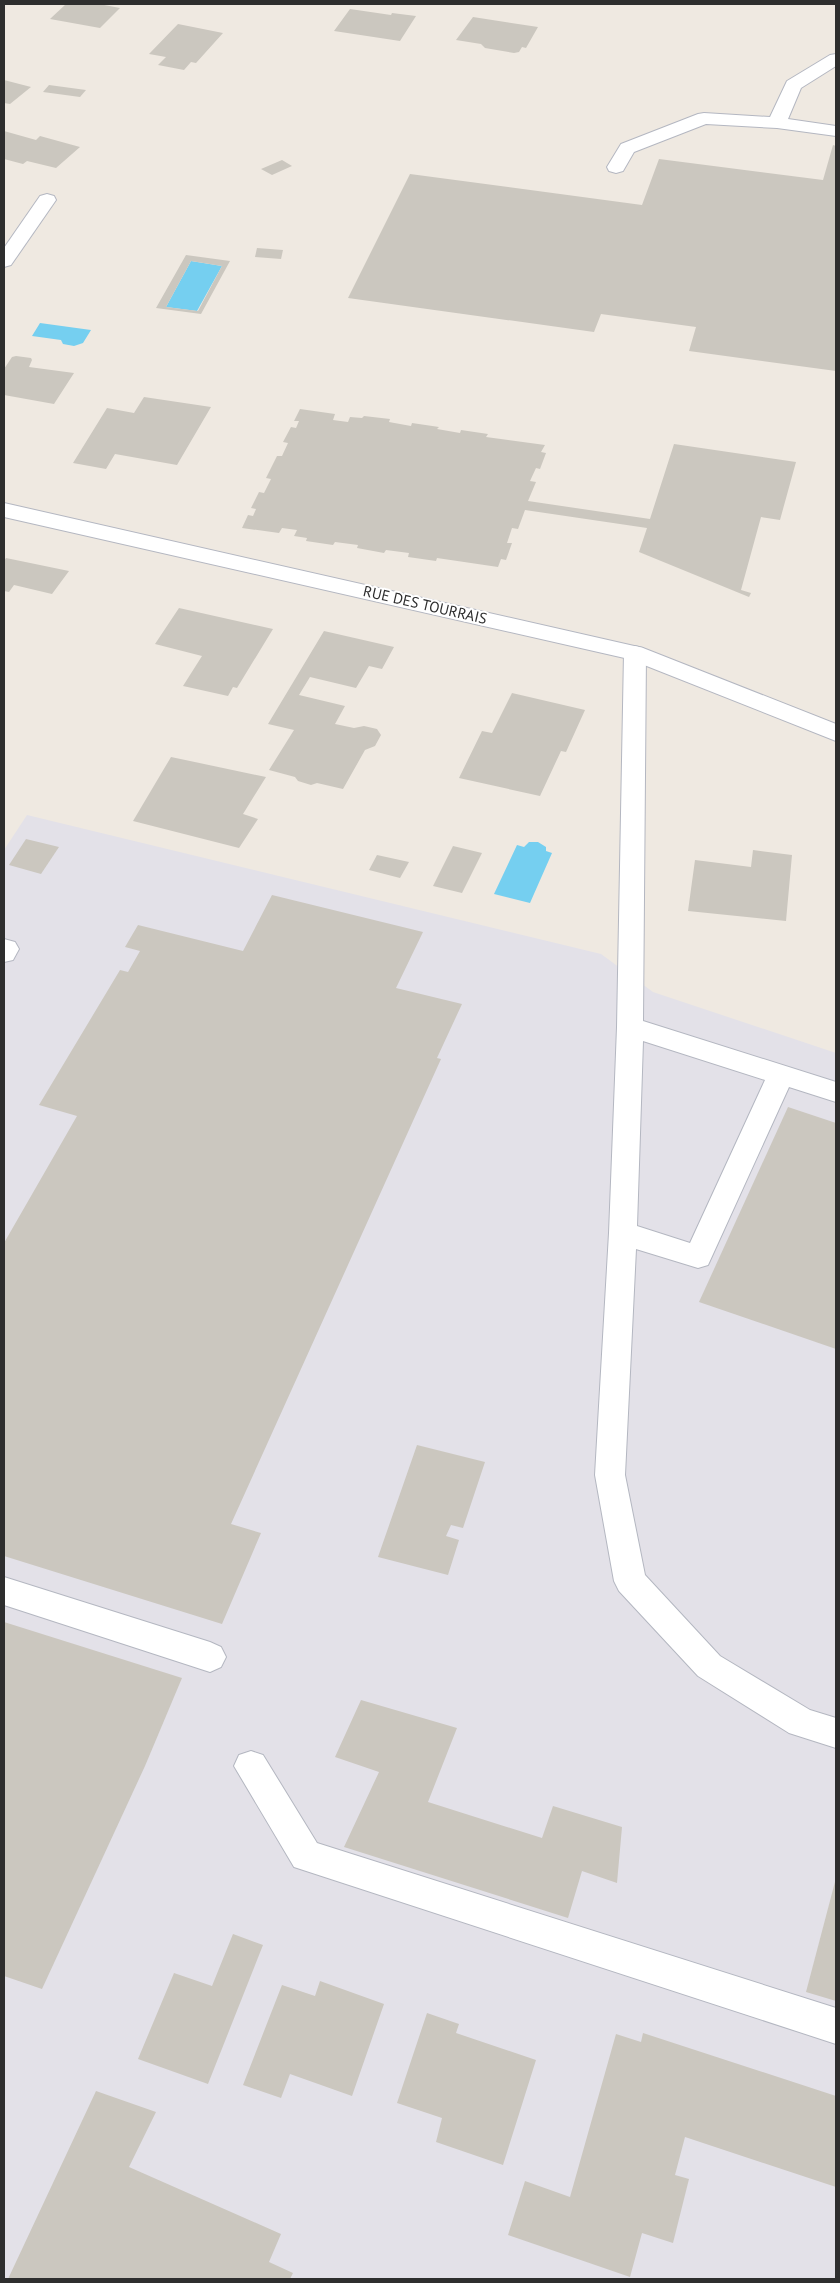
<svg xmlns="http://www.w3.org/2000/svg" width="840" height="2283" font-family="'PT Sans',sans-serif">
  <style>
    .industrial { fill: #e3e1e8 }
    .water { fill: #75cff0 }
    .building { fill: #cbc7bf; fill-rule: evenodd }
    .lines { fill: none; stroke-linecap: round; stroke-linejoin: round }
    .service-casing { stroke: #b4b7c1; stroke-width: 2 }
    .minor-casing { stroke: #b4b7c1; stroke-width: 2 }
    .service { fill: #fff; fill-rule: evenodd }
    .minor { fill: #fff; fill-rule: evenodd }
    .labels { text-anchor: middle; stroke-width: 4; stroke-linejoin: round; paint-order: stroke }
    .street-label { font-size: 15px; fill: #2e2e2e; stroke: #fff }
  </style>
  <rect width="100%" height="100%" fill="#efe9e1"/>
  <polygon class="industrial" points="27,815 601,954 653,992 836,1053 836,2279 4,2279 4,850"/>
  <g class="water">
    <polygon points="191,261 222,266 197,311 166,307"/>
    <polygon points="40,323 91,330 83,343 74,346 63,344 61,340 32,336"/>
    <polygon points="529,842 538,842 546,847 546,851 552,853 530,903 494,894 517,845 524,847"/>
  </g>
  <g class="building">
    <polygon points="66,4 99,4 120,8 100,28 50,19"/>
    <polygon points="350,9 391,15 392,13 416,16 400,41 334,31"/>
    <polygon points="473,17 538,27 526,48 522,47 519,52 514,53 485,48 481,44 456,40"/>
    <polygon points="178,24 223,33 196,63 191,62 184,70 158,65 166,57 149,54"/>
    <polygon points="4,80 31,87 10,104 4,103"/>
    <polygon points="49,85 86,90 80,97 43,92"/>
    <polygon points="4,131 36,140 40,136 80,147 56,168 27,161 23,164 4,159"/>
    <polygon points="833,145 836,146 836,371 689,351 696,327 601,314 594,332 348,298 410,174 642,205 659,159 823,180"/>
    <polygon points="282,160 292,166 272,175 261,169"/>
    <polygon points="257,248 283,250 281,259 255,257"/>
    <path d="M186,255L230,261L201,314L156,308ZM191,261L222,266L198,311L166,307Z"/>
    <polygon points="16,356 31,358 32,360 29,367 74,373 54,404 4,395 4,369 12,357"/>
    <polygon points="144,397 211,407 177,465 115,454 106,469 73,463 107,408 134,413"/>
    <polygon points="300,409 335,414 333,420 348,422 350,417 362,418 364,416 390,419 389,422 411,426 412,423 439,427 437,429 460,433 461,430 488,434 486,437 545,445 541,452 546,453 540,469 536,468 530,481 536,482 528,501 650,519 674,444 796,462 780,520 761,517 741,590 751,593 749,597 639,552 647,528 525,510 518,529 512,528 507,543 512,543 506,560 501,559 498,567 437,558 436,561 408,557 409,553 386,550 384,553 357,548 358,545 335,542 333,545 306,541 307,538 294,536 297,530 282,528 279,533 242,528 248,515 253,516 256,509 251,508 259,492 264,493 271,479 266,478 277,456 282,456 288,443 283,442 291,427 296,428 299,421 294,421"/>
    <polygon points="6,558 69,571 52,594 14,585 9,592 4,591 4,561"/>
    <polygon points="179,608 273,629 237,688 233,687 228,696 183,686 202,656 155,644"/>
    <polygon points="324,631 394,647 382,669 369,666 356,688 310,677 299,695 345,706 335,724 354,728 364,726 377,729 381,735 375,746 365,750 343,789 317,783 311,785 298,781 295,777 269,770 294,730 268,724"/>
    <polygon points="512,693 585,710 566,752 561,751 540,796 459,778 482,731 492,733"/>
    <polygon points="171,757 266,777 243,814 258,819 239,848 133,821"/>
    <polygon points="26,839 59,847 41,874 9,865"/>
    <polygon points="453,846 482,853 462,893 433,886"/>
    <polygon points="753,850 792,855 786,921 688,911 695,860 751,867"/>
    <polygon points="377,855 409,862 400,878 369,870"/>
    <polygon points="272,895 423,932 396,988 462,1004 437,1058 441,1059 231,1524 261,1533 222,1624 4,1556 4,1243 77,1116 39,1105 120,970 128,972 140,951 125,947 138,925 243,951"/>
    <polygon points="788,1107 836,1123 836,1349 699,1302"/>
    <polygon points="417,1445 485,1462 463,1528 451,1525 446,1536 459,1540 448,1575 378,1557"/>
    <polygon points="4,1622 182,1678 145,1766 42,1989 4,1976"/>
    <polygon points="361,1700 457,1728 428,1802 542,1838 553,1806 622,1827 617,1883 582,1871 568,1918 344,1847 379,1772 335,1757"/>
    <polygon points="836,1878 836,2001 806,1992"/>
    <polygon points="233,1934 263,1945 208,2084 138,2059 174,1973 212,1986"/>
    <polygon points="320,1981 384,2004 352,2096 290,2074 281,2098 243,2085 282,1985 315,1996"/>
    <polygon points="427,2013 459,2024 456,2033 536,2060 503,2165 436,2142 442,2118 397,2103"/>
    <polygon points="643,2033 836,2096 836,2187 685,2137 675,2175 689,2179 673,2243 642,2233 630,2277 508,2235 525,2181 570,2197 616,2034 641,2042"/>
    <polygon points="96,2091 156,2112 129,2167 281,2234 269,2262 293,2273 290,2279 8,2279"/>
  </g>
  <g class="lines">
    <defs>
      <g id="service">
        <polygon points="836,54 836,66 801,88 788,119 836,126 836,136 777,128 706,124 634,152 623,171 616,173 609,171 607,167 621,144 698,114 704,113 770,117 787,81 830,55"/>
        <polygon points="47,194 54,196 56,200 11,265 4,267 4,248 40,196"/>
        <path d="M635,646L643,648L646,653L643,1021L836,1082V1102L789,1087L708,1265L698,1268L636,1249L625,1475L645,1575L720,1656L810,1710L836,1718V1748L789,1733L698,1676L619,1591L614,1581L595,1475L609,1233L617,1027L624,653L627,648ZM643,1041L765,1080L690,1243L637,1226Z"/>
        <polygon points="4,939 15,942 19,949 13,960 4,962"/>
        <polygon points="4,1577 210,1642 221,1647 226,1657 221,1667 210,1672 4,1605"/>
        <polygon points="251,1751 263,1755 317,1843 836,2008 836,2044 294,1867 234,1766 239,1755"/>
      </g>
      <polygon id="minor" points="4,503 643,648 836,724 836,741 629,659 4,517"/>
    </defs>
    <use href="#service" class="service-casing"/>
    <use href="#minor" class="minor-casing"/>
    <use href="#service" class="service"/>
    <use href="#minor" class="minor"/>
  </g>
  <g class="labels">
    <g class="street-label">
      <text transform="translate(425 605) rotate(13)" y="5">RUE DES TOURRAIS</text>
    </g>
  </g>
  <rect width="840" height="2283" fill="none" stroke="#2e2e2e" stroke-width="10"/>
</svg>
